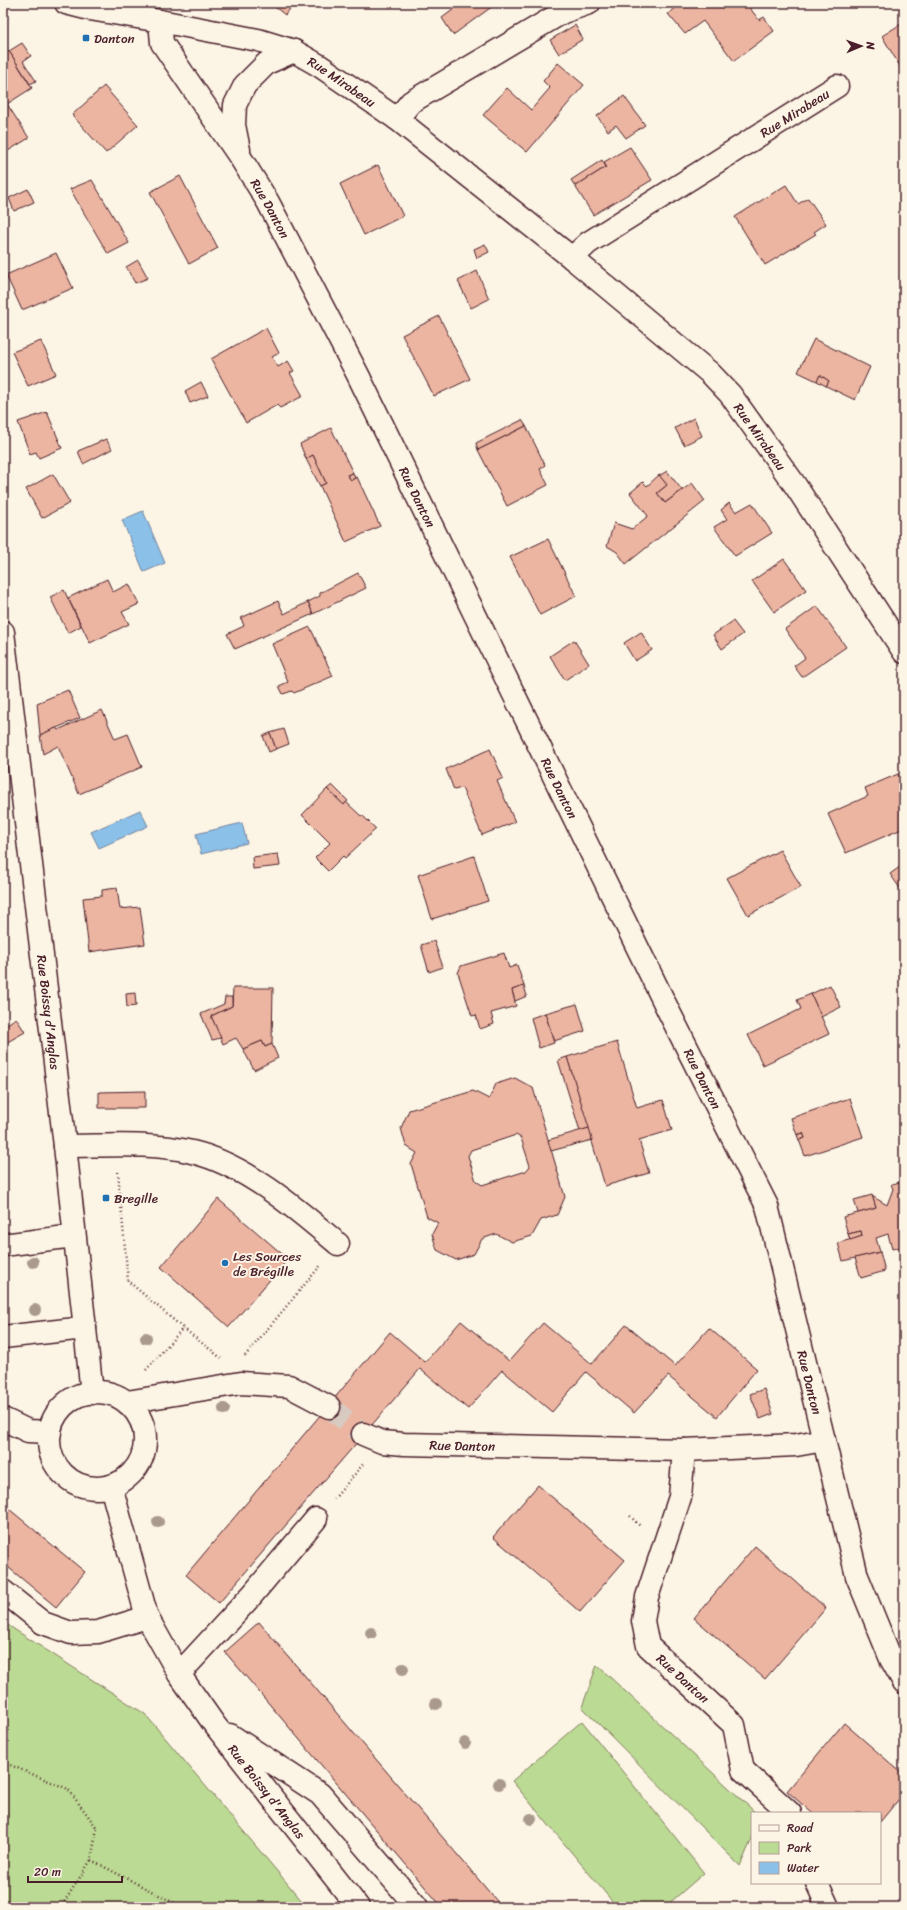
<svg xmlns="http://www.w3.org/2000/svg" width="907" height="1910" font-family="Sriracha,sans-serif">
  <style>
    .green { fill: #bbda93; stroke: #827c5f }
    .water { fill: #8bc1e9; stroke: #71809d }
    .building { fill: #ecb5a1; stroke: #4a1f2b; fill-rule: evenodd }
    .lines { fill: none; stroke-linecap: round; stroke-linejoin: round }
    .minor-tunnel { stroke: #d8cac0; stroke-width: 22; stroke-dasharray: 22 11; stroke-linecap: butt }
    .minor-casing { stroke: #4a1f2b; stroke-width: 25 }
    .path { stroke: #4a1f2b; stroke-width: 2.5; stroke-dasharray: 1 3; stroke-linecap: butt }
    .minor { stroke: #fcf5e5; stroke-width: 22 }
    .tree { fill: #aa998d }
    .poi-dot { fill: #1f6fb2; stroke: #fcf5e5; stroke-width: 1.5 }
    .labels { text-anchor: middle; stroke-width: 4; stroke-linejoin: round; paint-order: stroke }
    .poi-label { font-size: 13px; fill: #4a1f2b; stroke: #fcf5e5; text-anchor: start }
    .street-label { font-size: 13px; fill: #4a1f2b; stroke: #fcf5e5 }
  </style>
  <rect width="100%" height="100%" fill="#fcf5e5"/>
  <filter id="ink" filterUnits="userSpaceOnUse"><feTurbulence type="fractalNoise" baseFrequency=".025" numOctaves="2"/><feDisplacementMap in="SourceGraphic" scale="8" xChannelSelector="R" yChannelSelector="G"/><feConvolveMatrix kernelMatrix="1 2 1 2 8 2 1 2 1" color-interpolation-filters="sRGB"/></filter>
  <g filter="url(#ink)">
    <g class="green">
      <polygon points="3,1622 145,1714 307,1907 3,1907"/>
      <polygon points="597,1665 756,1813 752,1813 752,1839 740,1866 582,1707"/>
      <polygon points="582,1721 704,1873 665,1907 617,1907 512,1781"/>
    </g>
    <g class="water">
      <polygon points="143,511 165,563 144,572 122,520"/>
      <polygon points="140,810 148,826 99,848 91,832"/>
      <polygon points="242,823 247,843 201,854 196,834"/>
    </g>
    <g class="building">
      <polygon points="270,3 295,3 285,15"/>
      <polygon points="450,3 497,3 453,35 442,18 454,9"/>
      <polygon points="682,3 746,3 759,20 764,17 774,31 734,61 703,21 685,34 668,14"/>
      <polygon points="904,22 904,66 901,68 882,36"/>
      <polygon points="575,25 583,39 559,54 550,40"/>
      <polygon points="22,43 31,56 23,61 36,81 30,84 9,51"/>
      <polygon points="9,51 32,88 7,104 29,138 3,154 3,55"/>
      <polygon points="558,63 584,85 527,152 483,115 507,88 531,110 550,88 543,81"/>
      <polygon points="104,86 138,125 106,153 72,115"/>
      <polygon points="624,96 645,125 626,138 616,125 608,131 597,116"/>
      <polygon points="630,147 652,180 593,215 575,186 606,167 604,162"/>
      <polygon points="602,160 606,167 575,186 571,180"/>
      <polygon points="378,165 403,216 364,235 340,184"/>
      <polygon points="180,176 218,248 189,264 150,192"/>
      <polygon points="92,180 129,243 108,254 70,189"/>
      <polygon points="786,185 798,204 808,198 826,224 814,232 816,234 765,265 735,217"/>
      <polygon points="28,189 34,202 14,211 9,198"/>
      <polygon points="485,244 489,252 477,258 474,249"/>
      <polygon points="56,253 73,288 22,310 6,275"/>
      <polygon points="138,260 148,278 135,283 126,267"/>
      <polygon points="477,271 489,299 471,308 458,281"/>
      <polygon points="439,316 470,379 434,396 402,335"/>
      <polygon points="266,328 279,353 272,357 278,367 288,361 294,371 290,373 303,396 280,408 277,405 246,423 211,359"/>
      <polygon points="814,339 870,367 855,400 826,386 829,381 820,375 817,381 798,372"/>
      <polygon points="41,341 56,374 28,386 12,352"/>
      <polygon points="820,375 829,381 826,386 817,381"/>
      <polygon points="201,382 208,396 190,403 185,391"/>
      <polygon points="47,412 62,448 39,458 36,452 30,454 18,422"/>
      <polygon points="694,418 702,436 684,445 675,428"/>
      <polygon points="522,420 526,426 478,450 476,443"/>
      <polygon points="526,426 545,465 540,469 548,485 507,506 478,450"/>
      <polygon points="331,428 353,473 347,475 351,480 357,477 380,526 346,542 320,486 326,483 313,455 306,459 300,444"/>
      <polygon points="106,439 112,449 83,464 78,451"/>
      <polygon points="313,455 326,483 320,486 306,459"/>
      <polygon points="667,471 682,490 665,503 657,493 667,485 659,476"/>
      <polygon points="353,473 355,478 351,480 347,475"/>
      <polygon points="53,474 70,503 42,518 26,489"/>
      <polygon points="659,475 667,485 657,493 665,503 692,483 705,501 626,564 617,552 607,546 614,523 632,529 648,516 630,493 643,482 647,486"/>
      <polygon points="729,503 736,512 752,503 772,533 735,556 714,527 727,519 721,510"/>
      <polygon points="548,539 576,596 540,615 510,557"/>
      <polygon points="784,559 806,590 774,612 752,581"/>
      <polygon points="358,573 366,588 313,614 308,602 320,596 320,593"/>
      <polygon points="107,579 113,592 129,584 139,604 122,612 129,624 90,643 68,598"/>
      <polygon points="64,590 81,626 68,633 50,597"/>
      <polygon points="904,596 904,607 899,599"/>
      <polygon points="278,601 284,614 308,602 313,614 235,649 227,634 244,626 241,618"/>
      <polygon points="817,606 846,647 802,677 794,666 805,658 785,629"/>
      <polygon points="733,621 743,634 722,649 713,635"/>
      <polygon points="310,627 333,676 294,693 292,691 283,694 279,686 288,682 272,644"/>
      <polygon points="641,632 652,650 635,661 624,643"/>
      <polygon points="574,640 589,664 565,680 550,656"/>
      <polygon points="68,690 80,718 40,735 37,703"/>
      <polygon points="102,710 115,739 128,734 142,767 79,794 58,746 43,754 40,735 56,728 58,730"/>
      <polygon points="284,729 289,744 276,749 270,733"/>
      <polygon points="270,733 276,749 269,752 263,736"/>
      <polygon points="490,749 503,778 497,781 515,822 482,835 462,788 454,790 446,769"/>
      <polygon points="898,774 904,786 904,828 846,853 828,814 868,796 865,788"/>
      <polygon points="332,785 348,801 344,805 327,789"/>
      <polygon points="327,789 344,805 346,802 361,816 362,815 376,829 345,858 343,856 328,871 315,858 330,843 302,815"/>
      <polygon points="780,850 801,887 748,915 727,878"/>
      <polygon points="278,854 280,866 253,869 252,857"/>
      <polygon points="474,856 488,901 432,919 418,875"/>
      <polygon points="904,864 904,894 890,874"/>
      <polygon points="117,888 120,909 140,907 145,944 89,952 83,898 102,896 102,890"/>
      <polygon points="434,941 443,967 429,972 421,945"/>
      <polygon points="504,953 509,968 517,965 524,986 512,990 516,1006 491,1013 494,1024 480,1029 476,1015 472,1016 458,973 461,966"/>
      <polygon points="830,985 841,1007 821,1017 811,994"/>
      <polygon points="524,986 527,996 515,1001 512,990"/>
      <polygon points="233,988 273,988 272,1044 265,1047 262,1041 243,1049 236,1038 223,1044 211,1016 232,1006"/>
      <polygon points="135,993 136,1006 127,1007 126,994"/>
      <polygon points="811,994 829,1034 763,1065 748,1035 801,1009 797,1000"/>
      <polygon points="225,997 232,997 232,1006 211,1016 221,1038 212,1040 201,1014 224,1004"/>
      <polygon points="577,1004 585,1031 554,1041 545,1013"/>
      <polygon points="545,1013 554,1043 539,1048 531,1018"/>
      <polygon points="16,1018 25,1032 4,1044 3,1027"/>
      <polygon points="262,1041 265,1047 272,1044 278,1058 254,1070 243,1049"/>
      <polygon points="617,1042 637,1108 663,1100 672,1130 639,1140 649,1173 605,1186 567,1057"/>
      <polygon points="567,1057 589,1128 580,1131 558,1060"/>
      <path d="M515,1078L533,1088L565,1197L557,1215L541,1220L532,1236L512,1242L496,1234L482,1239L474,1254L456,1260L437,1250L432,1234L438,1223L427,1217L411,1164L417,1153L406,1146L401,1128L409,1110L473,1091L489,1099L496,1084ZM516,1135L521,1138L530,1166L526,1171L482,1185L476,1181L468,1156L471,1150Z"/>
      <polygon points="145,1091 145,1108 99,1108 99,1092"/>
      <polygon points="850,1098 863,1137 805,1156 799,1140 805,1138 803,1133 797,1135 791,1118"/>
      <polygon points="589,1128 592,1140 551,1151 548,1140"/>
      <polygon points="803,1133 805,1138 799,1140 797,1135"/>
      <polygon points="901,1182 904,1187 904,1246 892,1249 888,1234 876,1238 880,1252 843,1261 838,1243 862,1236 861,1231 848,1234 843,1217 876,1208 872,1196 887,1205 893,1189 891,1184"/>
      <polygon points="872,1195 876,1208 858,1213 854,1200"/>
      <polygon points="218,1199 288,1259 229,1327 161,1267"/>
      <polygon points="861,1231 862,1236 850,1240 848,1234"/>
      <polygon points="880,1252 885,1271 861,1278 855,1258"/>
      <polygon points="461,1321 509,1361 543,1323 592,1364 626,1325 675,1366 709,1328 757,1369 717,1417 668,1376 634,1413 586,1372 552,1412 502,1370 468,1409 420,1369 219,1603 186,1575 390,1332 425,1362"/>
      <polygon points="764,1389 773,1414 760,1419 750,1394"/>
      <polygon points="538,1485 625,1560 580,1612 493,1537"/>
      <polygon points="3,1504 85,1572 56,1607 3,1563"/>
      <polygon points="755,1546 826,1608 765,1679 694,1618"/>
      <polygon points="259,1622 502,1907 442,1907 225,1652"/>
      <polygon points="844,1723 904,1775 904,1793 880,1822 880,1813 812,1813 787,1791"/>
    </g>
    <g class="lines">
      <polyline class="minor-tunnel" points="329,1407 363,1434"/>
      <defs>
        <g id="minor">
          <path id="s1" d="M66,3L90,9L160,21L258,40L294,51L320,66L397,119L572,258L710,373L730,394L795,485L904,652"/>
          <path id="s2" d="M160,21L162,43L240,157L268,202L358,375L669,1012L767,1206L857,1576L891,1659L904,1682"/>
          <polyline points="397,119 411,102 563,12 589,3"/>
          <polyline points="239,150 234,125 235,105 245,85 267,63 294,51"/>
          <path id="s3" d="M572,258L588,243L837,86"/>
          <path id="s4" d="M3,632L65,1146L92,1393"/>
          <path d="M65,1146C107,1146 151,1142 192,1152C245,1164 298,1210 338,1244"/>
          <polyline points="3,1245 74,1236"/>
          <polyline points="3,1337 85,1328"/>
          <circle cx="97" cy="1440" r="48"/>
          <polyline points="127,1402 241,1383 289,1386 329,1407"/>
          <polyline points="3,1419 28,1431 50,1432"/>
          <path id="s5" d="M363,1434L382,1442L404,1444L684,1450L796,1445L824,1440"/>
          <path id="s6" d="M684,1450L680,1497L647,1597L643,1621L648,1646L734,1725L743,1770L790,1813"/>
          <path id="s7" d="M111,1486L147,1617L179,1674L214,1724L358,1907"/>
          <polyline points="3,1591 43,1623 71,1633 98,1632 147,1617"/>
          <polyline points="179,1674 252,1595 316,1519"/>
          <polyline points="230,1735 320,1794 417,1907"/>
          <polyline points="817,1883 828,1907"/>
        </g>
      </defs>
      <use href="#minor" class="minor-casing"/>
      <g class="path">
        <polyline points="118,1172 128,1281 183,1328"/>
        <polyline points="245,1356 321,1265"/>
        <polyline points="146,1370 183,1328 221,1358"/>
        <polyline points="334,1499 364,1463"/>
        <polyline points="630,1516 641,1527"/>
        <polyline points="3,1762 68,1789 97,1828 91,1860 61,1907"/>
        <polyline points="91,1860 182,1907"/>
      </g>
      <use href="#minor" class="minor"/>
    </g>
    <g class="tree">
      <circle cx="33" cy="1262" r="6"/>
      <circle cx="35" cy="1310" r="6"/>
      <circle cx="146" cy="1338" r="6"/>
      <circle cx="224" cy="1409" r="6"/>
      <circle cx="158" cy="1522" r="6"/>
      <circle cx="371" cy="1633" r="6"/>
      <circle cx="403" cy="1669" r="6"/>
      <circle cx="436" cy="1704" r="6"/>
      <circle cx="465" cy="1743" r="6"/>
      <circle cx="499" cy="1784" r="6"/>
      <circle cx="531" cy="1819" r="6"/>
    </g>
  </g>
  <g class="poi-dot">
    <rect x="82" y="34" width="8" height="8" rx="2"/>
    <rect x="102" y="1194" width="8" height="8" rx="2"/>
    <circle cx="225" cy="1263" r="4"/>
  </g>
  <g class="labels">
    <g class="poi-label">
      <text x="94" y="43">Danton</text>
      <text x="114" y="1203">Bregille</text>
      <text x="233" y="1261">Les Sources<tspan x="233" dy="15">de Brégille</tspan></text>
    </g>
    <g class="street-label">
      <text dy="5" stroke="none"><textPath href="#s1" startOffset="290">Rue Mirabeau</textPath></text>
      <text dy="5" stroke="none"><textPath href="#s3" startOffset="266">Rue Mirabeau</textPath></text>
      <text dy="5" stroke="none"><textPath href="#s2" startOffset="220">Rue Danton</textPath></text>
      <text dy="5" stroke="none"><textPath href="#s1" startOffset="841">Rue Mirabeau</textPath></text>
      <text dy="5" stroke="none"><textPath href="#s2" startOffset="544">Rue Danton</textPath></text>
      <text dy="5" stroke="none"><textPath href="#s2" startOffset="868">Rue Danton</textPath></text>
      <text dy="5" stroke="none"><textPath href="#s4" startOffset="383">Rue Boissy d'Anglas</textPath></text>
      <text dy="5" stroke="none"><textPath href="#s2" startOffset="1192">Rue Danton</textPath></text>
      <text dy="5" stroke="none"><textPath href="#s2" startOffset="1516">Rue Danton</textPath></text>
      <text dy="5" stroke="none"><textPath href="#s5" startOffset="101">Rue Danton</textPath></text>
      <text dy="5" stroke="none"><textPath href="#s6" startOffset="250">Rue Danton</textPath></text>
      <text dy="5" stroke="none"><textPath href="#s7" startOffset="348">Rue Boissy d'Anglas</textPath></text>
    </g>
  </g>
  <rect width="907" height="1910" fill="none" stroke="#fcf5e5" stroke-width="16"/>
  <rect x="8" y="8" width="891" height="1894" fill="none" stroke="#4a1f2b" stroke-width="1.5" filter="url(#ink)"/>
  <rect x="751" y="1812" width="130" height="72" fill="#fcf5e5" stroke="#b59f9b"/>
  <rect x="759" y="1825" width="20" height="6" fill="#fcf5e5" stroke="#b59f9b"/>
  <text x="787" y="1832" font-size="12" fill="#4a1f2b">Road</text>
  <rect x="759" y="1842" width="20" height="12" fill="#bbda93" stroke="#b59f9b"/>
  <text x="787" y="1852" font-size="12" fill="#4a1f2b">Park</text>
  <rect x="759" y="1862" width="20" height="12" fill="#8bc1e9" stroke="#b59f9b"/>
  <text x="787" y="1872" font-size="12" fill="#4a1f2b">Water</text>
  <g transform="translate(861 46) rotate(88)" stroke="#fcf5e5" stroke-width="3" paint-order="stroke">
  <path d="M0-3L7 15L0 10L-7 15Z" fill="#4a1f2b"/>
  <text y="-6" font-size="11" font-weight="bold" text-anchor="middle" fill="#4a1f2b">N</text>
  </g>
  <path d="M28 1876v6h94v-6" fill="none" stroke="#4a1f2b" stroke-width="2"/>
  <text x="34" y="1876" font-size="12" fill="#4a1f2b" stroke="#fcf5e5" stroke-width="3" paint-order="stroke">20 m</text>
</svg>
